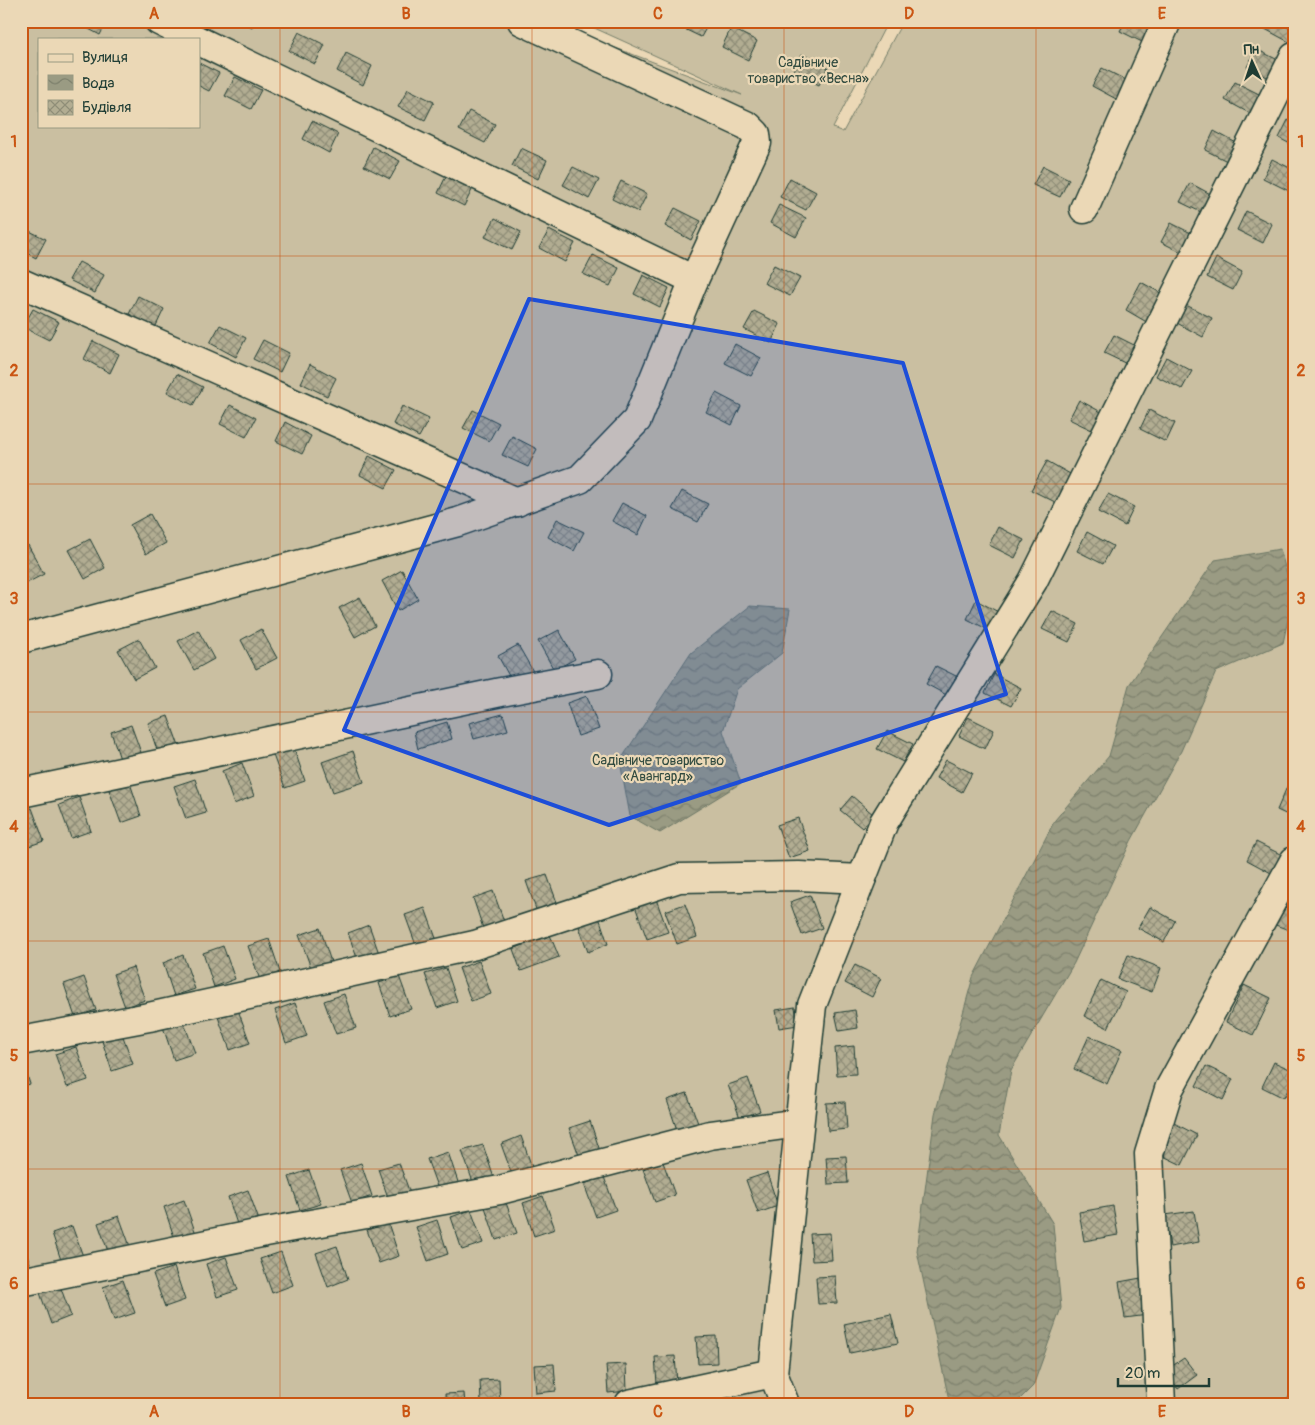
<svg xmlns="http://www.w3.org/2000/svg" width="1315" height="1425" font-family="Pangolin,sans-serif">
  <style>
    .garden { fill: #cabfa1; stroke: #747e6a; fill-rule: evenodd }
    .water { fill: url(#water-waves); stroke: #697563 }
    .building { fill: url(#building-cross-hatch); stroke: #1f3d34 }
    .lines { fill: none; stroke-linecap: round; stroke-linejoin: round }
    .minor-casing { stroke: #1f3d34; stroke-width: 31 }
    .minor { stroke: #ebd8b6; stroke-width: 28 }
    .marked { fill: #1d4ed8; fill-opacity: 0.2; stroke: #1d4ed8; stroke-width: 4; stroke-linejoin: round }
    .grid { fill: none; stroke: #ca5512; stroke-width: 1; stroke-opacity: 0.55 }
    .labels { text-anchor: middle; stroke-width: 4.5; stroke-linejoin: round; paint-order: stroke }
    .park-label { font-size: 14px; fill: #304a3f; stroke: #ebd8b6 }
    .neatline { fill: none; stroke: #ca5512; stroke-width: 2 }
    .grid-label { font-size: 16px; text-anchor: middle; font-weight: bold; fill: #ca5512 }
  </style>
  <defs>
    <pattern id="water-waves" width="16" height="10" patternUnits="userSpaceOnUse" patternTransform="scale(1.25)"><rect width="16" height="10" fill="#9a9b83"/><path d="M0 5q4-4 8 0t8 0" fill="none" stroke="#7d806c"/></pattern>
    <pattern id="building-cross-hatch" width="8" height="8" patternUnits="userSpaceOnUse" patternTransform="scale(1.25)"><rect width="8" height="8" fill="#b2ad92"/><path d="M0 0l8 8M0 8l8-8" fill="none" stroke="#908e78"/></pattern>
  </defs>
  <rect width="100%" height="100%" fill="#ebd8b6"/>
  <filter id="ink" filterUnits="userSpaceOnUse"><feTurbulence type="fractalNoise" baseFrequency=".02" numOctaves="2"/><feDisplacementMap in="SourceGraphic" scale="10" xChannelSelector="R" yChannelSelector="G"/><feConvolveMatrix kernelMatrix="1 2 1 2 8 2 1 2 1" color-interpolation-filters="sRGB"/></filter>
  <g filter="url(#ink)">
    <path class="garden" d="M21,21H543L742,95L579,21H888L833,128L843,132L903,21H1294V1404H21ZM39,39H199V126H39Z"/>
    <g class="water">
      <polygon points="1280,549 1293,596 1283,643 1216,672 1181,751 1131,841 1074,963 1011,1070 999,1135 1053,1224 1061,1308 1033,1386 1015,1404 957,1404 949,1400 917,1251 935,1114 973,977 1055,820 1109,756 1129,685 1215,560"/>
      <polygon points="750,606 790,609 782,653 737,689 723,731 741,783 660,833 630,816 620,761 691,653"/>
    </g>
    <g class="building">
      <polygon points="74,21 107,21 100,35"/>
      <polygon points="241,21 255,21 252,27"/>
      <polygon points="677,21 710,21 701,37 676,25"/>
      <polygon points="1125,21 1147,21 1156,26 1146,44 1120,31"/>
      <polygon points="1269,21 1294,21 1294,38 1291,43 1265,29"/>
      <polygon points="731,28 757,41 748,60 722,47"/>
      <polygon points="299,32 325,45 315,64 289,51"/>
      <polygon points="1256,49 1282,62 1273,80 1247,67"/>
      <polygon points="346,53 372,66 363,85 337,71"/>
      <polygon points="802,54 828,67 819,85 793,72"/>
      <polygon points="199,63 219,73 209,91 199,86"/>
      <polygon points="1102,68 1128,81 1118,100 1092,86"/>
      <polygon points="235,77 261,90 251,109 225,96"/>
      <polygon points="1235,82 1261,95 1251,114 1225,100"/>
      <polygon points="408,89 434,102 425,120 398,107"/>
      <polygon points="469,111 495,124 485,143 459,130"/>
      <polygon points="1288,120 1294,123 1294,146 1279,138"/>
      <polygon points="312,121 338,134 329,153 303,139"/>
      <polygon points="1214,131 1240,145 1231,163 1205,150"/>
      <polygon points="373,147 400,161 390,179 364,166"/>
      <polygon points="521,148 547,160 538,179 512,166"/>
      <polygon points="1272,159 1294,170 1294,181 1289,191 1263,178"/>
      <polygon points="1043,166 1069,179 1060,197 1033,185"/>
      <polygon points="573,167 599,180 589,199 563,185"/>
      <polygon points="447,174 473,188 464,206 438,193"/>
      <polygon points="790,178 816,192 806,210 780,197"/>
      <polygon points="621,181 647,194 638,212 612,199"/>
      <polygon points="1190,183 1216,197 1207,215 1180,202"/>
      <polygon points="779,205 806,218 796,237 770,223"/>
      <polygon points="675,208 701,221 691,240 665,226"/>
      <polygon points="1246,211 1272,224 1263,243 1237,230"/>
      <polygon points="495,218 521,232 512,250 485,237"/>
      <polygon points="1171,223 1197,236 1187,255 1161,242"/>
      <polygon points="21,227 46,239 36,258 21,250"/>
      <polygon points="549,230 575,243 565,262 539,248"/>
      <polygon points="593,255 619,268 610,286 583,274"/>
      <polygon points="1216,258 1242,272 1233,290 1207,277"/>
      <polygon points="79,262 104,275 95,293 69,280"/>
      <polygon points="774,265 800,278 790,296 764,283"/>
      <polygon points="643,275 669,288 660,307 634,294"/>
      <polygon points="1141,282 1166,296 1150,324 1126,310"/>
      <polygon points="138,296 164,309 155,328 129,314"/>
      <polygon points="1186,305 1212,318 1203,337 1177,323"/>
      <polygon points="33,309 59,322 49,340 23,327"/>
      <polygon points="754,311 780,324 771,343 744,329"/>
      <polygon points="220,325 246,338 236,357 210,343"/>
      <polygon points="1114,335 1140,348 1131,366 1104,353"/>
      <polygon points="263,340 289,353 280,372 253,359"/>
      <polygon points="93,341 119,354 110,373 84,359"/>
      <polygon points="735,344 761,358 751,376 725,363"/>
      <polygon points="1166,357 1192,371 1182,389 1156,376"/>
      <polygon points="310,364 336,378 327,396 301,383"/>
      <polygon points="177,374 203,387 193,405 167,392"/>
      <polygon points="716,393 741,406 732,425 706,412"/>
      <polygon points="1079,400 1105,414 1096,432 1069,419"/>
      <polygon points="230,405 256,418 246,437 220,424"/>
      <polygon points="402,406 429,419 419,437 393,424"/>
      <polygon points="473,410 499,423 489,441 463,428"/>
      <polygon points="1149,410 1175,423 1166,442 1140,429"/>
      <polygon points="285,422 311,436 302,454 276,441"/>
      <polygon points="512,436 537,449 528,467 502,455"/>
      <polygon points="369,456 396,470 386,488 360,475"/>
      <polygon points="1047,461 1072,475 1057,503 1031,490"/>
      <polygon points="682,491 708,504 698,522 672,509"/>
      <polygon points="1108,494 1134,507 1125,526 1098,512"/>
      <polygon points="622,503 647,516 638,535 612,521"/>
      <polygon points="150,514 166,543 146,554 130,525"/>
      <polygon points="557,519 584,532 574,551 548,537"/>
      <polygon points="998,527 1024,540 1015,558 989,545"/>
      <polygon points="1087,532 1113,546 1103,564 1077,551"/>
      <polygon points="90,539 105,568 85,579 69,550"/>
      <polygon points="28,545 44,574 23,585 21,548"/>
      <polygon points="402,570 418,599 398,611 382,581"/>
      <polygon points="360,597 375,626 355,637 339,608"/>
      <polygon points="976,600 1002,614 993,632 967,619"/>
      <polygon points="1052,611 1078,624 1069,642 1042,629"/>
      <polygon points="261,629 277,658 256,669 241,640"/>
      <polygon points="198,630 214,659 194,670 178,641"/>
      <polygon points="559,630 575,659 554,670 538,641"/>
      <polygon points="139,639 155,668 134,679 118,650"/>
      <polygon points="518,645 534,673 514,685 498,656"/>
      <polygon points="936,666 962,679 952,698 926,684"/>
      <polygon points="994,674 1021,688 1011,706 985,693"/>
      <polygon points="587,696 599,729 578,736 567,703"/>
      <polygon points="503,714 508,730 474,739 469,723"/>
      <polygon points="168,716 180,749 159,756 148,723"/>
      <polygon points="968,717 994,730 985,749 959,736"/>
      <polygon points="447,722 452,739 418,749 414,732"/>
      <polygon points="131,725 143,758 122,765 111,732"/>
      <polygon points="887,731 913,744 903,762 877,749"/>
      <polygon points="294,748 305,781 285,788 273,755"/>
      <polygon points="353,751 364,782 333,792 322,762"/>
      <polygon points="946,760 972,773 962,792 936,778"/>
      <polygon points="242,763 254,796 234,804 222,771"/>
      <polygon points="195,779 206,813 186,819 174,786"/>
      <polygon points="1290,780 1294,782 1294,818 1277,810"/>
      <polygon points="130,783 141,816 121,823 109,790"/>
      <polygon points="852,796 874,815 862,828 840,810"/>
      <polygon points="79,797 91,831 71,838 59,805"/>
      <polygon points="32,808 44,841 23,848 21,811"/>
      <polygon points="798,818 810,851 789,858 777,825"/>
      <polygon points="1256,842 1282,855 1273,874 1247,860"/>
      <polygon points="547,875 559,908 538,915 526,881"/>
      <polygon points="493,891 505,924 484,931 473,898"/>
      <polygon points="810,895 822,928 802,935 790,902"/>
      <polygon points="656,899 668,932 647,939 635,906"/>
      <polygon points="1282,901 1294,905 1294,932 1273,924"/>
      <polygon points="685,904 697,937 677,944 665,911"/>
      <polygon points="1150,907 1175,921 1164,942 1138,928"/>
      <polygon points="425,908 437,941 417,948 405,915"/>
      <polygon points="597,911 608,944 588,952 576,918"/>
      <polygon points="369,925 381,959 360,966 348,933"/>
      <polygon points="320,928 331,962 311,968 299,935"/>
      <polygon points="550,935 559,957 521,971 513,949"/>
      <polygon points="269,939 280,972 260,980 248,946"/>
      <polygon points="223,946 235,979 214,987 203,953"/>
      <polygon points="183,955 195,989 174,996 163,963"/>
      <polygon points="1128,955 1161,968 1152,992 1118,979"/>
      <polygon points="479,961 491,994 471,1001 459,968"/>
      <polygon points="855,965 881,978 872,997 845,983"/>
      <polygon points="133,967 145,1000 125,1007 113,974"/>
      <polygon points="446,968 457,1001 437,1008 425,974"/>
      <polygon points="399,976 411,1009 390,1016 379,983"/>
      <polygon points="84,977 96,1010 75,1017 64,984"/>
      <polygon points="1101,980 1126,992 1108,1028 1084,1016"/>
      <polygon points="1244,985 1271,998 1253,1035 1226,1022"/>
      <polygon points="344,994 356,1028 336,1034 324,1001"/>
      <polygon points="295,1003 307,1036 286,1043 275,1010"/>
      <polygon points="795,1007 798,1025 779,1028 776,1010"/>
      <polygon points="238,1010 250,1043 230,1050 218,1017"/>
      <polygon points="855,1010 858,1028 839,1031 835,1013"/>
      <polygon points="183,1020 195,1053 174,1060 163,1027"/>
      <polygon points="121,1031 133,1064 112,1071 101,1038"/>
      <polygon points="1089,1036 1122,1050 1107,1084 1074,1069"/>
      <polygon points="854,1046 856,1074 837,1075 835,1048"/>
      <polygon points="76,1047 88,1080 67,1087 55,1054"/>
      <polygon points="21,1057 30,1084 21,1087"/>
      <polygon points="1274,1062 1294,1071 1294,1077 1284,1098 1262,1087"/>
      <polygon points="1206,1066 1233,1079 1223,1100 1196,1086"/>
      <polygon points="748,1078 760,1111 740,1118 728,1085"/>
      <polygon points="687,1093 699,1126 678,1133 667,1100"/>
      <polygon points="845,1102 847,1129 828,1131 826,1103"/>
      <polygon points="590,1121 601,1154 581,1161 569,1128"/>
      <polygon points="1172,1122 1197,1135 1182,1165 1157,1153"/>
      <polygon points="521,1136 533,1170 513,1177 501,1144"/>
      <polygon points="483,1145 494,1178 474,1185 462,1151"/>
      <polygon points="448,1152 459,1185 439,1192 427,1159"/>
      <polygon points="846,1156 848,1183 828,1184 826,1157"/>
      <polygon points="663,1162 675,1195 655,1202 643,1169"/>
      <polygon points="361,1163 372,1196 352,1203 340,1170"/>
      <polygon points="399,1163 411,1196 390,1203 378,1169"/>
      <polygon points="309,1170 321,1204 300,1210 289,1177"/>
      <polygon points="767,1173 778,1206 758,1213 746,1180"/>
      <polygon points="604,1177 616,1210 596,1217 584,1184"/>
      <polygon points="248,1190 260,1223 239,1230 228,1197"/>
      <polygon points="543,1196 555,1229 534,1236 523,1203"/>
      <polygon points="184,1200 196,1234 175,1240 164,1207"/>
      <polygon points="505,1200 517,1233 496,1240 485,1207"/>
      <polygon points="1113,1206 1118,1235 1084,1241 1079,1212"/>
      <polygon points="471,1210 483,1243 462,1250 451,1217"/>
      <polygon points="1194,1211 1199,1242 1170,1247 1165,1215"/>
      <polygon points="119,1216 131,1249 110,1257 98,1223"/>
      <polygon points="437,1220 448,1254 428,1261 416,1227"/>
      <polygon points="388,1223 399,1256 379,1263 367,1230"/>
      <polygon points="72,1226 84,1259 63,1266 52,1233"/>
      <polygon points="830,1233 832,1260 812,1261 810,1234"/>
      <polygon points="21,1238 30,1263 21,1266"/>
      <polygon points="337,1246 348,1279 328,1287 316,1253"/>
      <polygon points="281,1252 293,1285 272,1293 260,1259"/>
      <polygon points="226,1257 238,1290 217,1297 206,1264"/>
      <polygon points="174,1267 185,1300 165,1307 153,1274"/>
      <polygon points="835,1276 837,1303 818,1304 816,1277"/>
      <polygon points="1141,1278 1148,1315 1125,1318 1119,1282"/>
      <polygon points="123,1280 135,1313 114,1320 103,1287"/>
      <polygon points="59,1283 71,1316 51,1324 39,1290"/>
      <polygon points="891,1314 898,1343 850,1353 844,1324"/>
      <polygon points="716,1336 717,1363 698,1364 696,1337"/>
      <polygon points="675,1356 677,1383 657,1384 655,1357"/>
      <polygon points="1184,1358 1197,1375 1178,1389 1165,1371"/>
      <polygon points="554,1364 556,1391 536,1393 534,1365"/>
      <polygon points="626,1364 627,1391 608,1393 606,1365"/>
      <polygon points="499,1379 500,1404 481,1404 480,1380"/>
      <polygon points="464,1393 465,1404 446,1404 445,1394"/>
      <polygon points="1294,1393 1294,1404 1279,1404"/>
      <polygon points="431,1398 431,1404 411,1404 411,1399"/>
      <polygon points="841,1399 842,1404 823,1404 822,1401"/>
    </g>
    <g class="lines">
      <defs>
        <g id="minor">
          <polyline points="159,21 195,39"/>
          <polyline points="199,41 694,280"/>
          <polyline points="1084,209 1167,21"/>
          <polyline points="21,283 517,502"/>
          <polyline points="21,639 458,522 580,479 637,420 694,280 757,143 756,134 748,126 522,21"/>
          <polyline points="21,793 501,692 598,674"/>
          <polyline points="21,1041 149,1017 475,945 679,878 799,876 861,879"/>
          <polyline points="21,1282 266,1232 500,1190 710,1135 799,1123"/>
          <polyline points="629,1404 773,1373"/>
          <polyline points="785,1404 773,1373 812,1005 884,822 1033,581 1294,57"/>
          <polyline points="1161,1404 1149,1154 1169,1089 1294,861"/>
        </g>
      </defs>
      <use href="#minor" class="minor-casing"/>
      <use href="#minor" class="minor"/>
    </g>
  </g>
  <path class="marked" d="M529,299L903,363L1006,694L609,825L344,730Z"/>
  <path class="grid" d="M280,21V1404M532,21V1404M784,21V1404M1036,21V1404M21,256H1294M21,484H1294M21,712H1294M21,941H1294M21,1169H1294"/>
  <g class="labels">
    <g class="park-label">
      <text x="808" y="67">Садівниче<tspan x="808" dy="16">товариство «Весна»</tspan></text>
      <text x="658" y="765">Садівниче товариство<tspan x="658" dy="16">«Авангард»</tspan></text>
    </g>
  </g>
  <rect width="1315" height="1425" fill="none" stroke="#ebd8b6" stroke-width="55"/>
  <rect x="38" y="38" width="162" height="90" fill="#ebd8b6" stroke="#999a82"/>
  <rect x="48" y="54" width="25" height="8" fill="#ebd8b6" stroke="#999a82"/>
  <text x="82" y="62" font-size="15" fill="#1f3d34">Вулиця</text>
  <rect x="48" y="75" width="25" height="15" fill="url(#water-waves)" stroke="#999a82"/>
  <text x="82" y="88" font-size="15" fill="#1f3d34">Вода</text>
  <rect x="48" y="100" width="25" height="15" fill="url(#building-cross-hatch)" stroke="#999a82"/>
  <text x="82" y="112" font-size="15" fill="#1f3d34">Будівля</text>
  <g transform="translate(1252 62) rotate(357)" stroke="#ebd8b6" stroke-width="4" paint-order="stroke">
  <path d="M0-4L9 19L0 12L-9 19Z" fill="#1f3d34"/>
  <text y="-8" font-size="14" font-weight="bold" text-anchor="middle" fill="#1f3d34">Пн</text>
  </g>
  <path d="M1118 1378v8h91v-8" fill="none" stroke="#1f3d34" stroke-width="2.5"/>
  <text x="1125" y="1378" font-size="15" fill="#1f3d34" stroke="#ebd8b6" stroke-width="4" paint-order="stroke">20 m</text>
  <rect x="28" y="28" width="1260" height="1370" class="neatline"/>
  <g class="grid-label">
    <text x="154" y="19">A</text>
    <text x="406" y="19">B</text>
    <text x="658" y="19">C</text>
    <text x="909" y="19">D</text>
    <text x="1162" y="19">E</text>
    <text x="14" y="147">1</text>
    <text x="1301" y="147">1</text>
    <text x="14" y="376">2</text>
    <text x="1301" y="376">2</text>
    <text x="14" y="604">3</text>
    <text x="1301" y="604">3</text>
    <text x="14" y="832">4</text>
    <text x="1301" y="832">4</text>
    <text x="14" y="1061">5</text>
    <text x="1301" y="1061">5</text>
    <text x="14" y="1289">6</text>
    <text x="1301" y="1289">6</text>
    <text x="154" y="1417">A</text>
    <text x="406" y="1417">B</text>
    <text x="658" y="1417">C</text>
    <text x="909" y="1417">D</text>
    <text x="1162" y="1417">E</text>
  </g>
</svg>
